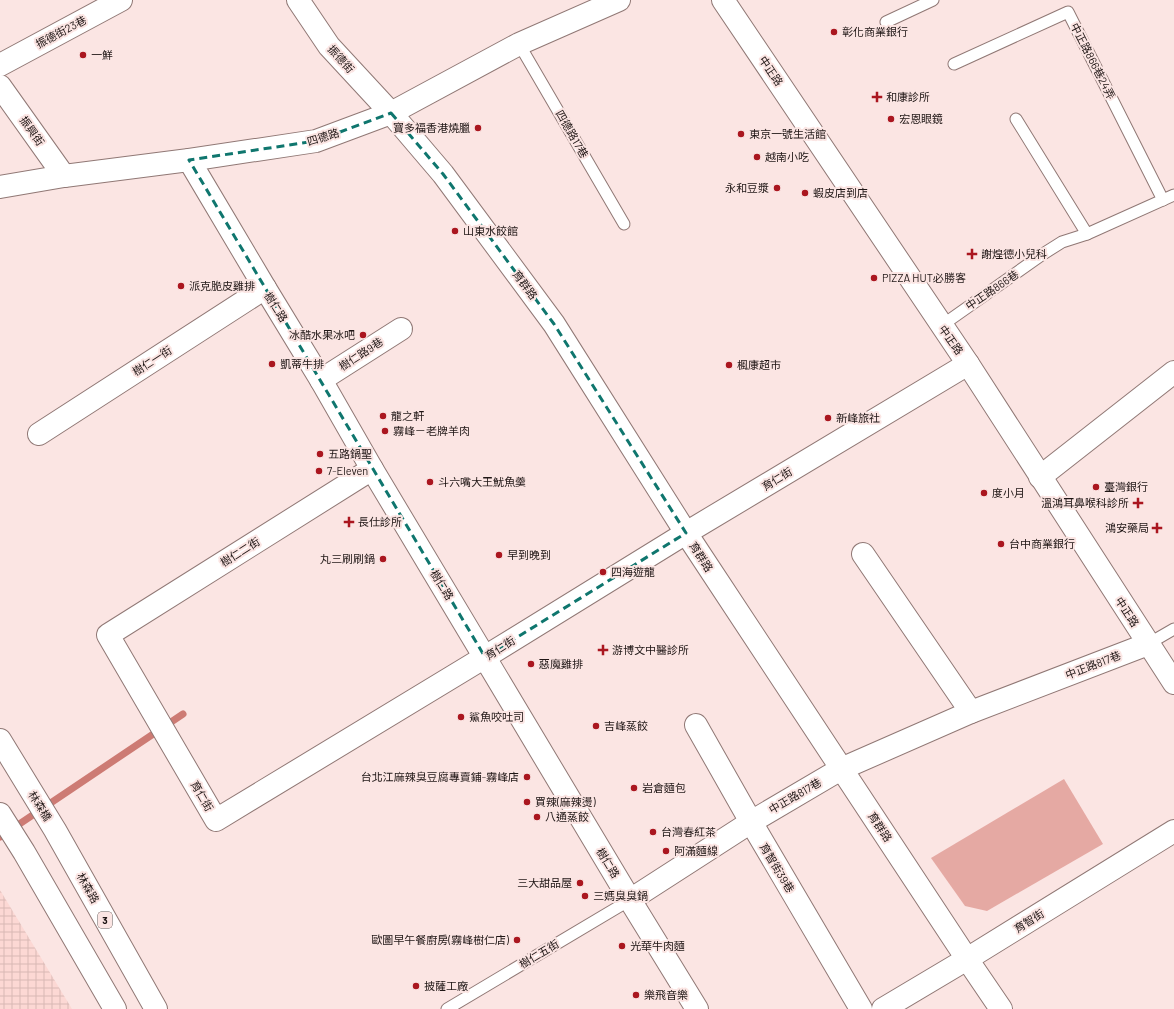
<svg xmlns="http://www.w3.org/2000/svg" width="1174" height="1009" font-family="Barlow,'Noto Sans TC',sans-serif">
  <style>
    .industrial { fill: url(#industrial-grid) }
    .green { fill: #e5a9a3 }
    .lines { fill: none; stroke-linecap: round; stroke-linejoin: round }
    .stream { stroke: #cd7b74; stroke-width: 7 }
    .service-casing { stroke: #907875; stroke-width: 13 }
    .minor-casing { stroke: #907875; stroke-width: 24 }
    .tertiary-casing { stroke: #907875; stroke-width: 24 }
    .primary-casing { stroke: #907875; stroke-width: 24 }
    .service { stroke: #fff; stroke-width: 11 }
    .minor { stroke: #fff; stroke-width: 22 }
    .tertiary { stroke: #fff; stroke-width: 22 }
    .primary { stroke: #fff; stroke-width: 22 }
    .marked { fill: none; stroke: #0f766e; stroke-width: 3; stroke-dasharray: 8 5; stroke-linejoin: round }
    .poi-dot { fill: #aa161f; stroke: #fbe5e3; stroke-width: 1.5 }
    .labels { text-anchor: middle; stroke-width: 4; stroke-linejoin: round; paint-order: stroke }
    .shield { fill: #fbe5e3; stroke: #615453; stroke-width: 1 }
    .shield-label { font-size: 10px; font-weight: bold; fill: #1f1615 }
    .street-label { font-size: 11px; fill: #1f1615; stroke: #fbe5e3 }
    .poi-label { font-size: 11px; fill: #1f1615; stroke: #fbe5e3; text-anchor: start }
  </style>
  <defs>
    <pattern id="industrial-grid" width="8" height="8" patternUnits="userSpaceOnUse"><rect width="8" height="8" fill="#fcd8d4"/><path d="M0 4h8M4 0v8" fill="none" stroke="#d8b9b5"/></pattern>
  </defs>
  <rect width="100%" height="100%" fill="#fbe5e3"/>
  <polygon class="industrial" points="0,890 72,1009 0,1009"/>
  <polygon class="green" points="1064,779 1103,844 987,911 965,906 931,858"/>
  <g class="lines">
    <polyline class="stream" points="0,837 183,714"/>
    <defs>
      <g id="service">
        <polyline points="886,22 933,0"/>
        <polyline points="519,44 624,224"/>
        <polyline points="954,64 1068,12 1163,200"/>
        <polyline points="1016,119 1087,234"/>
        <polyline points="941,326 1043,254 1062,242 1087,234 1174,195"/>
        <polyline points="1148,644 1174,629"/>
        <polyline points="447,1009 630,900"/>
      </g>
      <g id="minor">
        <polyline points="298,0 329,46 391,113 443,174 554,324 686,533 967,959 1001,1009"/>
        <polyline points="0,65 121,0"/>
        <polyline points="0,86 64,176"/>
        <polyline points="189,160 265,288 321,380 372,469 630,900 697,1009"/>
        <polyline points="321,380 401,329"/>
        <polyline points="39,434 265,288"/>
        <polyline points="372,469 108,635 216,820 485,657 686,533 968,364"/>
        <polyline points="1040,477 1174,372"/>
        <polyline points="863,554 971,712"/>
        <polyline points="696,725 751,822 861,1009"/>
        <polyline points="630,900 751,822 841,769 971,712 1148,644"/>
        <polyline points="883,1009 967,959 1174,831"/>
      </g>
      <g id="tertiary">
        <polyline points="723,0 968,364 1174,683"/>
        <polyline points="0,187 64,176 189,160 316,141 391,113 519,44 619,0"/>
      </g>
      <g id="primary">
        <polyline points="0,740 55,830 156,1009"/>
        <polyline points="0,814 24,852 115,1009"/>
      </g>
    </defs>
    <use href="#service" class="service-casing"/>
    <use href="#minor" class="minor-casing"/>
    <use href="#tertiary" class="tertiary-casing"/>
    <use href="#primary" class="primary-casing"/>
    <use href="#service" class="service"/>
    <use href="#minor" class="minor"/>
    <use href="#tertiary" class="tertiary"/>
    <use href="#primary" class="primary"/>
  </g>
  <path class="marked" d="M391,113L443,174L554,324L686,533L485,657L189,160L316,141Z"/>
  <g class="poi-dot">
    <circle cx="834" cy="32" r="4"/>
    <circle cx="83" cy="55" r="4"/>
    <path d="M875 91h4v4h4v4h-4v4h-4v-4h-4v-4h4z"/>
    <circle cx="891" cy="119" r="4"/>
    <circle cx="478" cy="128" r="4"/>
    <circle cx="741" cy="134" r="4"/>
    <circle cx="757" cy="157" r="4"/>
    <circle cx="777" cy="188" r="4"/>
    <circle cx="805" cy="193" r="4"/>
    <circle cx="455" cy="231" r="4"/>
    <path d="M970 248h4v4h4v4h-4v4h-4v-4h-4v-4h4z"/>
    <circle cx="874" cy="278" r="4"/>
    <circle cx="181" cy="286" r="4"/>
    <circle cx="363" cy="335" r="4"/>
    <circle cx="272" cy="364" r="4"/>
    <circle cx="729" cy="365" r="4"/>
    <circle cx="383" cy="416" r="4"/>
    <circle cx="828" cy="418" r="4"/>
    <circle cx="385" cy="431" r="4"/>
    <circle cx="320" cy="454" r="4"/>
    <circle cx="319" cy="471" r="4"/>
    <circle cx="430" cy="482" r="4"/>
    <circle cx="1096" cy="487" r="4"/>
    <circle cx="984" cy="493" r="4"/>
    <path d="M1136 497h4v4h4v4h-4v4h-4v-4h-4v-4h4z"/>
    <path d="M347 516h4v4h4v4h-4v4h-4v-4h-4v-4h4z"/>
    <path d="M1155 522h4v4h4v4h-4v4h-4v-4h-4v-4h4z"/>
    <circle cx="1001" cy="544" r="4"/>
    <circle cx="499" cy="555" r="4"/>
    <circle cx="383" cy="559" r="4"/>
    <circle cx="603" cy="572" r="4"/>
    <path d="M601 644h4v4h4v4h-4v4h-4v-4h-4v-4h4z"/>
    <circle cx="531" cy="664" r="4"/>
    <circle cx="461" cy="717" r="4"/>
    <circle cx="596" cy="726" r="4"/>
    <circle cx="527" cy="777" r="4"/>
    <circle cx="634" cy="788" r="4"/>
    <circle cx="527" cy="802" r="4"/>
    <circle cx="537" cy="817" r="4"/>
    <circle cx="653" cy="832" r="4"/>
    <circle cx="666" cy="851" r="4"/>
    <circle cx="580" cy="883" r="4"/>
    <circle cx="585" cy="896" r="4"/>
    <circle cx="517" cy="940" r="4"/>
    <circle cx="622" cy="946" r="4"/>
    <circle cx="416" cy="986" r="4"/>
    <circle cx="636" cy="995" r="4"/>
  </g>
  <g class="labels">
    <rect class="shield" x="98" y="912" width="14" height="16" rx="3"/>
    <g class="shield-label">
      <text x="105" y="924">3</text>
    </g>
    <g class="street-label">
      <text transform="translate(61 32) rotate(-28)" y="4">振德街23巷</text>
      <text transform="translate(341 59) rotate(48)" y="4">振德街</text>
      <text transform="translate(1093 61) rotate(63)" y="4">中正路866巷24弄</text>
      <text transform="translate(771 71) rotate(56)" y="4">中正路</text>
      <text transform="translate(32 131) rotate(55)" y="4">振興街</text>
      <text transform="translate(572 134) rotate(60)" y="4">四德路17巷</text>
      <text transform="translate(323 137) rotate(-17)" y="4">四德路</text>
      <text transform="translate(525 285) rotate(53)" y="4">育群路</text>
      <text transform="translate(992 290) rotate(-34)" y="4">中正路866巷</text>
      <text transform="translate(276 307) rotate(58)" y="4">樹仁路</text>
      <text transform="translate(951 340) rotate(55)" y="4">中正路</text>
      <text transform="translate(361 354) rotate(-33)" y="4">樹仁路9巷</text>
      <text transform="translate(152 361) rotate(-33)" y="4">樹仁一街</text>
      <text transform="translate(777 479) rotate(-31)" y="4">育仁街</text>
      <text transform="translate(240 552) rotate(-32)" y="4">樹仁二街</text>
      <text transform="translate(701 557) rotate(57)" y="4">育群路</text>
      <text transform="translate(442 585) rotate(59)" y="4">樹仁路</text>
      <text transform="translate(1127 612) rotate(57)" y="4">中正路</text>
      <text transform="translate(500 648) rotate(-32)" y="4">育仁街</text>
      <text transform="translate(1093 665) rotate(-21)" y="4">中正路817巷</text>
      <text transform="translate(202 796) rotate(60)" y="4">育仁街</text>
      <text transform="translate(795 796) rotate(-30)" y="4">中正路817巷</text>
      <text transform="translate(40 806) rotate(58)" y="4">林森橋</text>
      <text transform="translate(880 827) rotate(56)" y="4">育群路</text>
      <text transform="translate(608 863) rotate(59)" y="4">樹仁路</text>
      <text transform="translate(777 868) rotate(59)" y="4">育智街39巷</text>
      <text transform="translate(88 888) rotate(60)" y="4">林森路</text>
      <text transform="translate(1029 921) rotate(-32)" y="4">育智街</text>
      <text transform="translate(539 954) rotate(-31)" y="4">樹仁五街</text>
    </g>
    <g class="poi-label">
      <text x="842" y="36">彰化商業銀行</text>
      <text x="91" y="59">一鮮</text>
      <text x="886" y="101">和康診所</text>
      <text x="899" y="123">宏恩眼鏡</text>
      <text x="470" y="132" text-anchor="end">寶多福香港燒臘</text>
      <text x="749" y="138">東京一號生活館</text>
      <text x="765" y="161">越南小吃</text>
      <text x="769" y="192" text-anchor="end">永和豆漿</text>
      <text x="813" y="197">蝦皮店到店</text>
      <text x="463" y="235">山東水餃館</text>
      <text x="981" y="258">謝煌德小兒科</text>
      <text x="882" y="282">PIZZA HUT必勝客</text>
      <text x="189" y="290">派克脆皮雞排</text>
      <text x="355" y="339" text-anchor="end">冰酷水果冰吧</text>
      <text x="280" y="368">凱蒂牛排</text>
      <text x="737" y="369">楓康超市</text>
      <text x="391" y="420">龍之軒</text>
      <text x="836" y="422">新峰旅社</text>
      <text x="393" y="435">霧峰－老牌羊肉</text>
      <text x="328" y="458">五路鍋聖</text>
      <text x="327" y="475">7-Eleven</text>
      <text x="438" y="486">斗六嘴大王魷魚羹</text>
      <text x="1104" y="491">臺灣銀行</text>
      <text x="992" y="497">度小月</text>
      <text x="1129" y="507" text-anchor="end">溫鴻耳鼻喉科診所</text>
      <text x="358" y="526">長仕診所</text>
      <text x="1149" y="532" text-anchor="end">鴻安藥局</text>
      <text x="1009" y="548">台中商業銀行</text>
      <text x="507" y="559">早到晚到</text>
      <text x="375" y="563" text-anchor="end">丸三刷刷鍋</text>
      <text x="611" y="576">四海遊龍</text>
      <text x="612" y="654">游博文中醫診所</text>
      <text x="539" y="668">惡魔雞排</text>
      <text x="469" y="721">鯊魚咬吐司</text>
      <text x="604" y="730">吉峰蒸餃</text>
      <text x="519" y="781" text-anchor="end">台北江麻辣臭豆腐專賣鋪-霧峰店</text>
      <text x="642" y="792">岩倉麵包</text>
      <text x="535" y="806">買辣(麻辣燙)</text>
      <text x="545" y="821">八通蒸餃</text>
      <text x="661" y="836">台灣春紅茶</text>
      <text x="674" y="855">阿滿麵線</text>
      <text x="572" y="887" text-anchor="end">三大甜品屋</text>
      <text x="593" y="900">三媽臭臭鍋</text>
      <text x="509" y="944" text-anchor="end">歐圖早午餐廚房(霧峰樹仁店)</text>
      <text x="630" y="950">光華牛肉麵</text>
      <text x="424" y="990">披薩工廠</text>
      <text x="644" y="999">樂飛音樂</text>
    </g>
  </g>
</svg>
